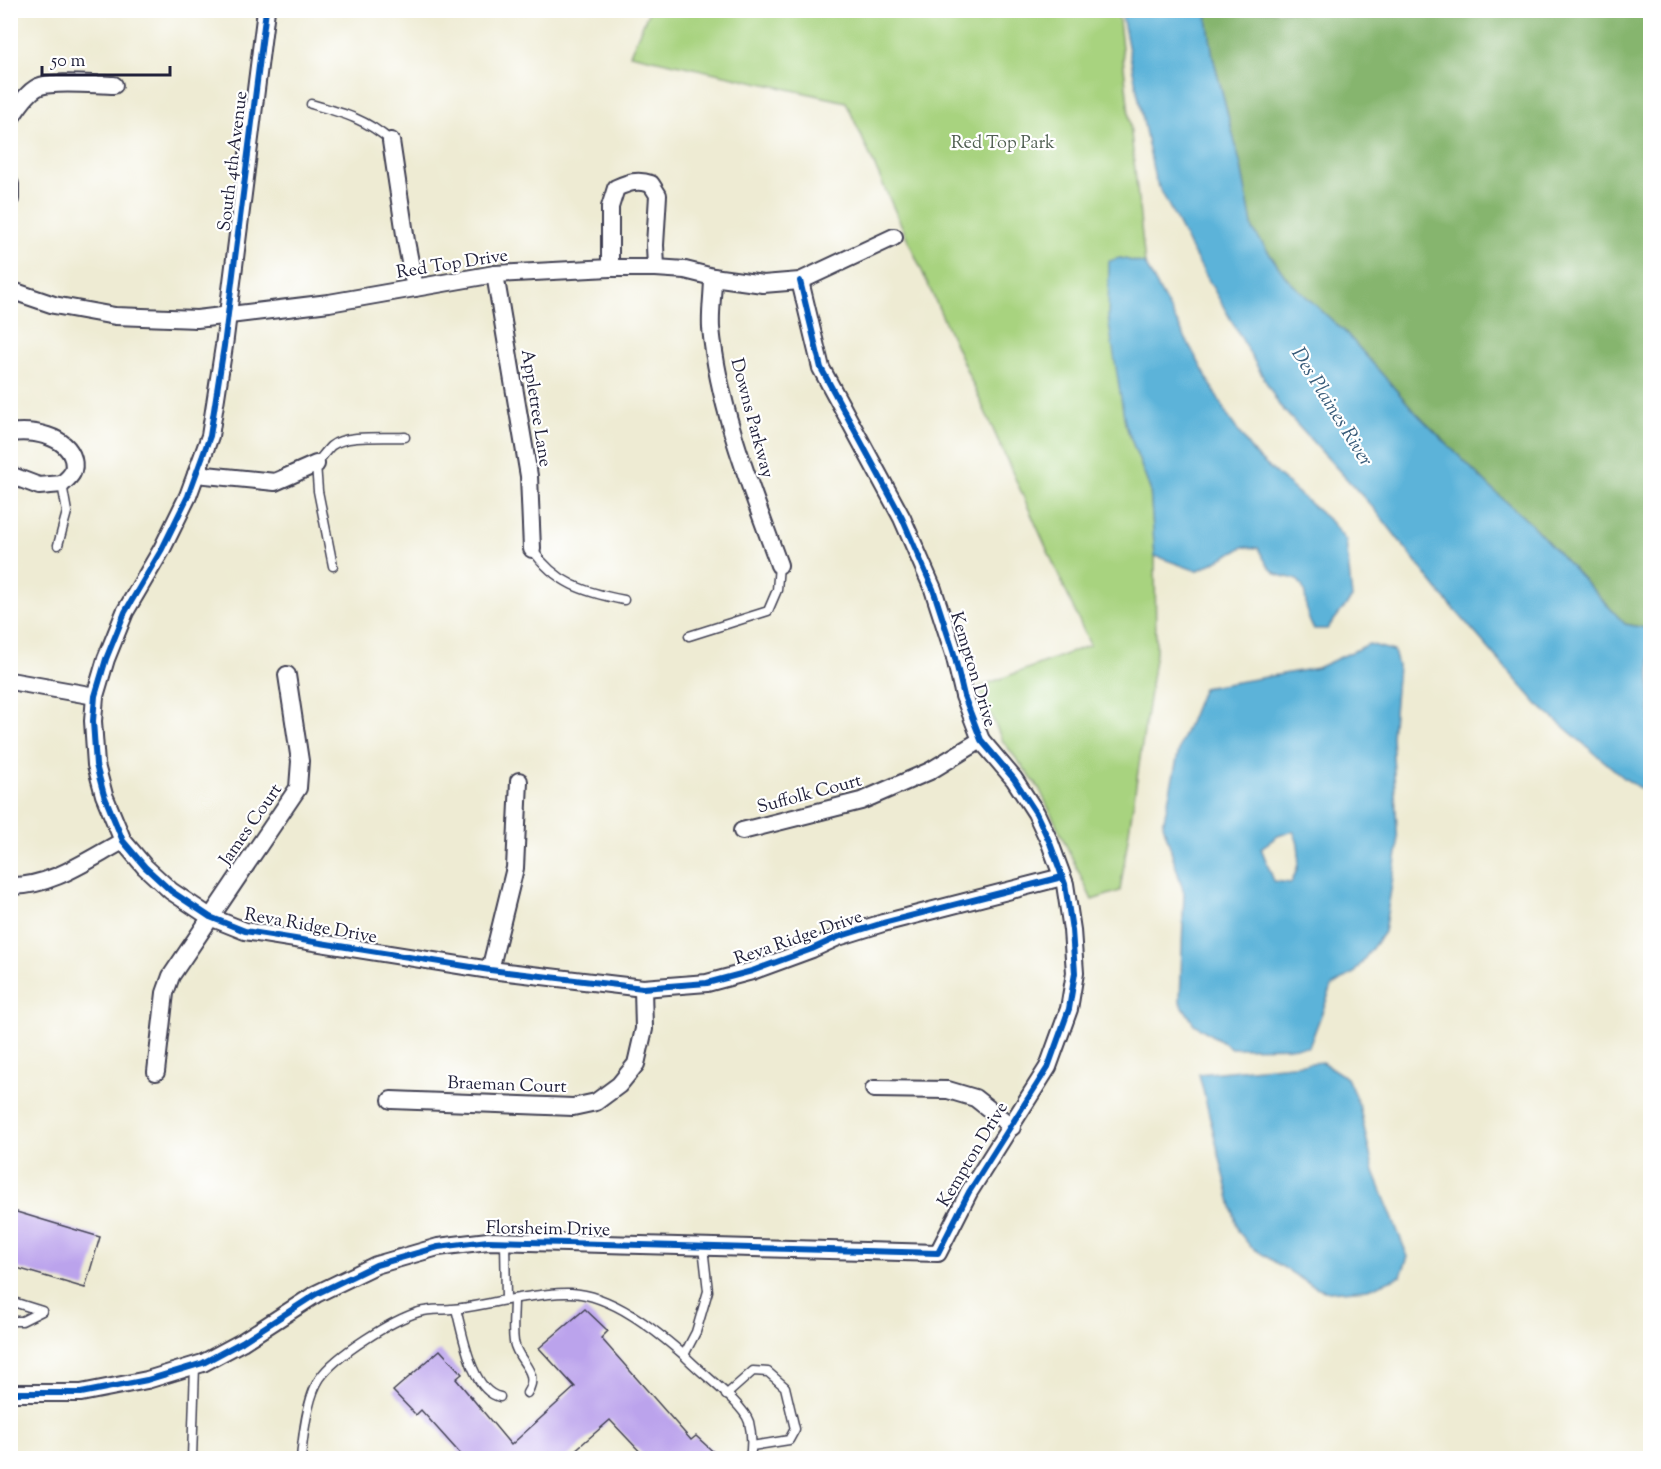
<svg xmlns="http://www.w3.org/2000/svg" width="1661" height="1469" font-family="'Sorts Mill Goudy',serif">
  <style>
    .green { fill: #a8d37f; stroke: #657a5d; stroke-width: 1.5 }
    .forest { fill: #86b56e; stroke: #546c54; stroke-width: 1.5 }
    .water { fill: #5cb3d9; stroke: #3f6a8a; stroke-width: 1.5; fill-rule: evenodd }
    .building { fill: #bba3ec }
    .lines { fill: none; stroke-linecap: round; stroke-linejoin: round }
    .service-casing { stroke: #414052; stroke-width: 11 }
    .minor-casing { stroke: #414052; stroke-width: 20 }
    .service { stroke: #fff; stroke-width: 8 }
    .minor { stroke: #fff; stroke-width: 16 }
    .cycleway-casing { stroke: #fff; stroke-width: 10 }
    .cycleway { stroke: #0057b8; stroke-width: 6 }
    .labels { text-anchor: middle; stroke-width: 4.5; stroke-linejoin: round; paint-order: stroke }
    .park-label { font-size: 18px; fill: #516053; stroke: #fff }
    .street-label { font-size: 18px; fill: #22223b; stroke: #fff }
    .water-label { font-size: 20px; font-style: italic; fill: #395c7a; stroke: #fff }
  </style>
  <rect width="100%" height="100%" fill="#fff"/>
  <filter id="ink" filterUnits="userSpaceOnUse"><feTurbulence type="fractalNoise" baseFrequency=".0167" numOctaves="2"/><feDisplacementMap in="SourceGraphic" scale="12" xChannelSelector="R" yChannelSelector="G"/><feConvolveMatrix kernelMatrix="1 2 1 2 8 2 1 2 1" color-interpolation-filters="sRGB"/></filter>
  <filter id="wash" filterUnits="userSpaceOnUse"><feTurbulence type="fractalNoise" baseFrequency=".008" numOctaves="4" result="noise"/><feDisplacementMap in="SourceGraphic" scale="24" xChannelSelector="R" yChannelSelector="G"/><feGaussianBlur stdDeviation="1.35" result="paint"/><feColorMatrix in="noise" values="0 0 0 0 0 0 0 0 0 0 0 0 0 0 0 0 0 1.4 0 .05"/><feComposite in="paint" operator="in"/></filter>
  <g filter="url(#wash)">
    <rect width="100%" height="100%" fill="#eeebd3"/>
    <polygon class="green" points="649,11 1118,11 1145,264 1120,258 1125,423 1150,489 1155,556 1156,652 1120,891 1092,900 1039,788 1002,740 979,687 1090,645 846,102 630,54"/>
    <polygon class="forest" points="1206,11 1650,11 1650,629 1625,624 1531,524 1492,489 1417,414 1347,334 1287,279 1253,230 1241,166 1213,57"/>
    <g class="water">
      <polygon points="1121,11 1206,11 1213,57 1241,166 1253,230 1287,279 1347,334 1417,414 1492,489 1531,524 1625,624 1650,629 1650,795 1624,778 1538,705 1441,594 1377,512 1279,405 1191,249 1155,179"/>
      <path d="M1120,258L1145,264L1229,418L1255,455L1332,523L1346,541L1352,598L1327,629H1314C1302,611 1309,603 1303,588C1298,575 1288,579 1279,575C1268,570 1264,558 1258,548L1243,547L1197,571L1155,556L1150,489L1125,423L1108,318L1109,261Z"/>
      <path d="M1369,644L1394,651L1398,666L1392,736L1398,847L1384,932L1354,973L1332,986L1309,1047L1231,1048L1194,1024L1180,1002L1184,893L1163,824L1180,745L1203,688L1317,668ZM1293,831C1302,848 1300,866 1291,883L1274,881L1261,848L1278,836Z"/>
      <polygon points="1322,1062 1347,1078 1359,1105 1374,1172 1408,1257 1401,1276 1368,1289 1329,1292 1311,1285 1251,1247 1238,1231 1199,1074"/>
    </g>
    <g id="blocks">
      <g class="building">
        <polygon points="10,1210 100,1237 85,1288 10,1266"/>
        <polygon points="585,1309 608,1331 601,1338 691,1440 696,1436 720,1458 646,1458 610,1420 566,1458 464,1458 421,1410 416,1415 393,1391 440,1350 462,1374 456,1379 511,1445 575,1387 539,1348"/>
      </g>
    </g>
  </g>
  <g filter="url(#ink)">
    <use href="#blocks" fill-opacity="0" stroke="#414052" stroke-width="1.5"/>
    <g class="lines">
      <defs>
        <g id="service">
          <path d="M311,104C343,113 366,119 391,141"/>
          <polyline points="58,545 67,512 62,484"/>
          <path d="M532,549C556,584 584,592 624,600"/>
          <path d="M333,566L318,491L316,464C321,458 326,451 331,446C346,434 386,438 405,437"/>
          <polyline points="689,636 768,611 777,590 779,565"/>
          <path d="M703,1247L708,1291L696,1332L684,1355C699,1372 743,1403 749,1422C752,1434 752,1446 750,1458"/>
          <path d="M514,1299C514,1312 512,1329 514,1342C518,1363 541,1371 527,1393"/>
          <path d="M506,1300C527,1297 549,1292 571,1293C612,1295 654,1329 684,1355"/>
          <polyline points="10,1301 42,1311 22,1321 10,1321"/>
          <path d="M456,1309C463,1334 471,1391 500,1397"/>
          <polyline points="726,1395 753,1371 768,1372 785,1387 795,1429 789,1440 752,1446"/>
          <polyline points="192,1458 195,1366"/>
          <path d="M301,1458C303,1436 307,1397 320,1378C336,1355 392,1320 419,1312C429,1309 441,1310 451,1309C469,1308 488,1303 506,1300L505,1241"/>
        </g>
        <g id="minor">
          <polyline points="266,10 224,346 210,436 188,496 162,549 125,612 106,659 95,696 93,721 96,765 104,795 123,841 145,867 171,891 210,917 245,931 490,970 643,988 707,983 752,971 812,949 838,937 883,923 1062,877"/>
          <path d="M10,119C17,109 26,93 38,87C52,80 97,85 114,85"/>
          <polyline points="391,141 406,241 415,288"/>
          <polyline points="10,184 10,199"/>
          <path d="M610,268V207L616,188C628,183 637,179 651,184L658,195L655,245L656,268"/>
          <polyline points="495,274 529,476 532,549"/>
          <path d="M713,277C713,294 710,311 711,328C719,410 751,488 779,565"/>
          <polyline points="10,290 54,305 115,316 197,319 329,303 495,274 610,268 656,268 685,270 713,277 763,284 800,281 894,237"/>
          <path d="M10,433C32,430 66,435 73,459C74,463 74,469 72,473C70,477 65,481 62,484L39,486L10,475"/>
          <polyline points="196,474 275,482 316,464"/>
          <polyline points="10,681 95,696"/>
          <polyline points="742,831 861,801 930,771 981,740"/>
          <path d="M10,886C51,887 89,859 123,841"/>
          <polyline points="490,970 515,868 519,781"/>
          <polyline points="156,1072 165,993 171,976 298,788 300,761 287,675"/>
          <polyline points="874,1089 948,1090 975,1098 1012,1127"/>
          <polyline points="391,1100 573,1107 596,1102 619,1085 636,1064 644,1029 643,988"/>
          <polyline points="10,1393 81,1393 147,1380 203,1363 242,1342 316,1294 376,1265 438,1247 488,1241 938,1253 969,1192 1048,1067 1069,1009 1075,973 1072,930 1065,884 1050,843 1036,813 1014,779 981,740 964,696 954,654 933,589 902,518 821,368 800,281"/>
        </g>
      </defs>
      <use href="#service" class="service-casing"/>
      <use href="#minor" class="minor-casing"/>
      <use href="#service" class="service"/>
      <use href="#minor" class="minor"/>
      <defs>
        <g id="cycleway">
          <polyline points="266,10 224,346 210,436 188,496 162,549 125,612 106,659 95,696 93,721 96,765 104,795 123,841 145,867 171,891 210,917 245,931 490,970 643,988 707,983 752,971 812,949 838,937 883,923 1062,877"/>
          <polyline points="10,1393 81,1393 147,1380 203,1363 242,1342 316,1294 376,1265 438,1247 488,1241 938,1253 969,1192 1048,1067 1069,1009 1075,973 1072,930 1065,884 1050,843 1036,813 1014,779 981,740 964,696 954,654 933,589 902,518 821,368 800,281"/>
        </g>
      </defs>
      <use href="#cycleway" class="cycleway-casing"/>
      <use href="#cycleway" class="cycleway"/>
    </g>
  </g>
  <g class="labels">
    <g class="park-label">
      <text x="1003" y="148">Red Top Park</text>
    </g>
    <g class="street-label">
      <text transform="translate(232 161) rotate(-83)" y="6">South 4th Avenue</text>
      <text transform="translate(452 263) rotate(-9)" y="6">Red Top Drive</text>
      <text transform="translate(537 408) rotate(81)" y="6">Appletree Lane</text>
      <text transform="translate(753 418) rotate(75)" y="6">Downs Parkway</text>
      <text transform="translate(974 669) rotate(73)" y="6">Kempton Drive</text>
      <text transform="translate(809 793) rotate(-15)" y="6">Suffolk Court</text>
      <text transform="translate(250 824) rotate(-55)" y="6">James Court</text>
      <text transform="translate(311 925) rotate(10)" y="6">Reva Ridge Drive</text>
      <text transform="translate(798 937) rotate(-19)" y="6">Reva Ridge Drive</text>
      <text transform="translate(507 1084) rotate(2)" y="6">Braeman Court</text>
      <text transform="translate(972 1154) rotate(-59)" y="6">Kempton Drive</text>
      <text transform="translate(548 1228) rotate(1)" y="6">Florsheim Drive</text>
    </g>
    <g class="water-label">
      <text transform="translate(1333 406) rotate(58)" y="7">Des Plaines River</text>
    </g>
  </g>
  <rect width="1661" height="1469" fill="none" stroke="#fff" stroke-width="36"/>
  <path d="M42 66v9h128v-9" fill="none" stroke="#22223b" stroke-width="3"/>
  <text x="51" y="66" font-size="18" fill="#22223b" stroke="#ffffff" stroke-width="4.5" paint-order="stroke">50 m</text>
</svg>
